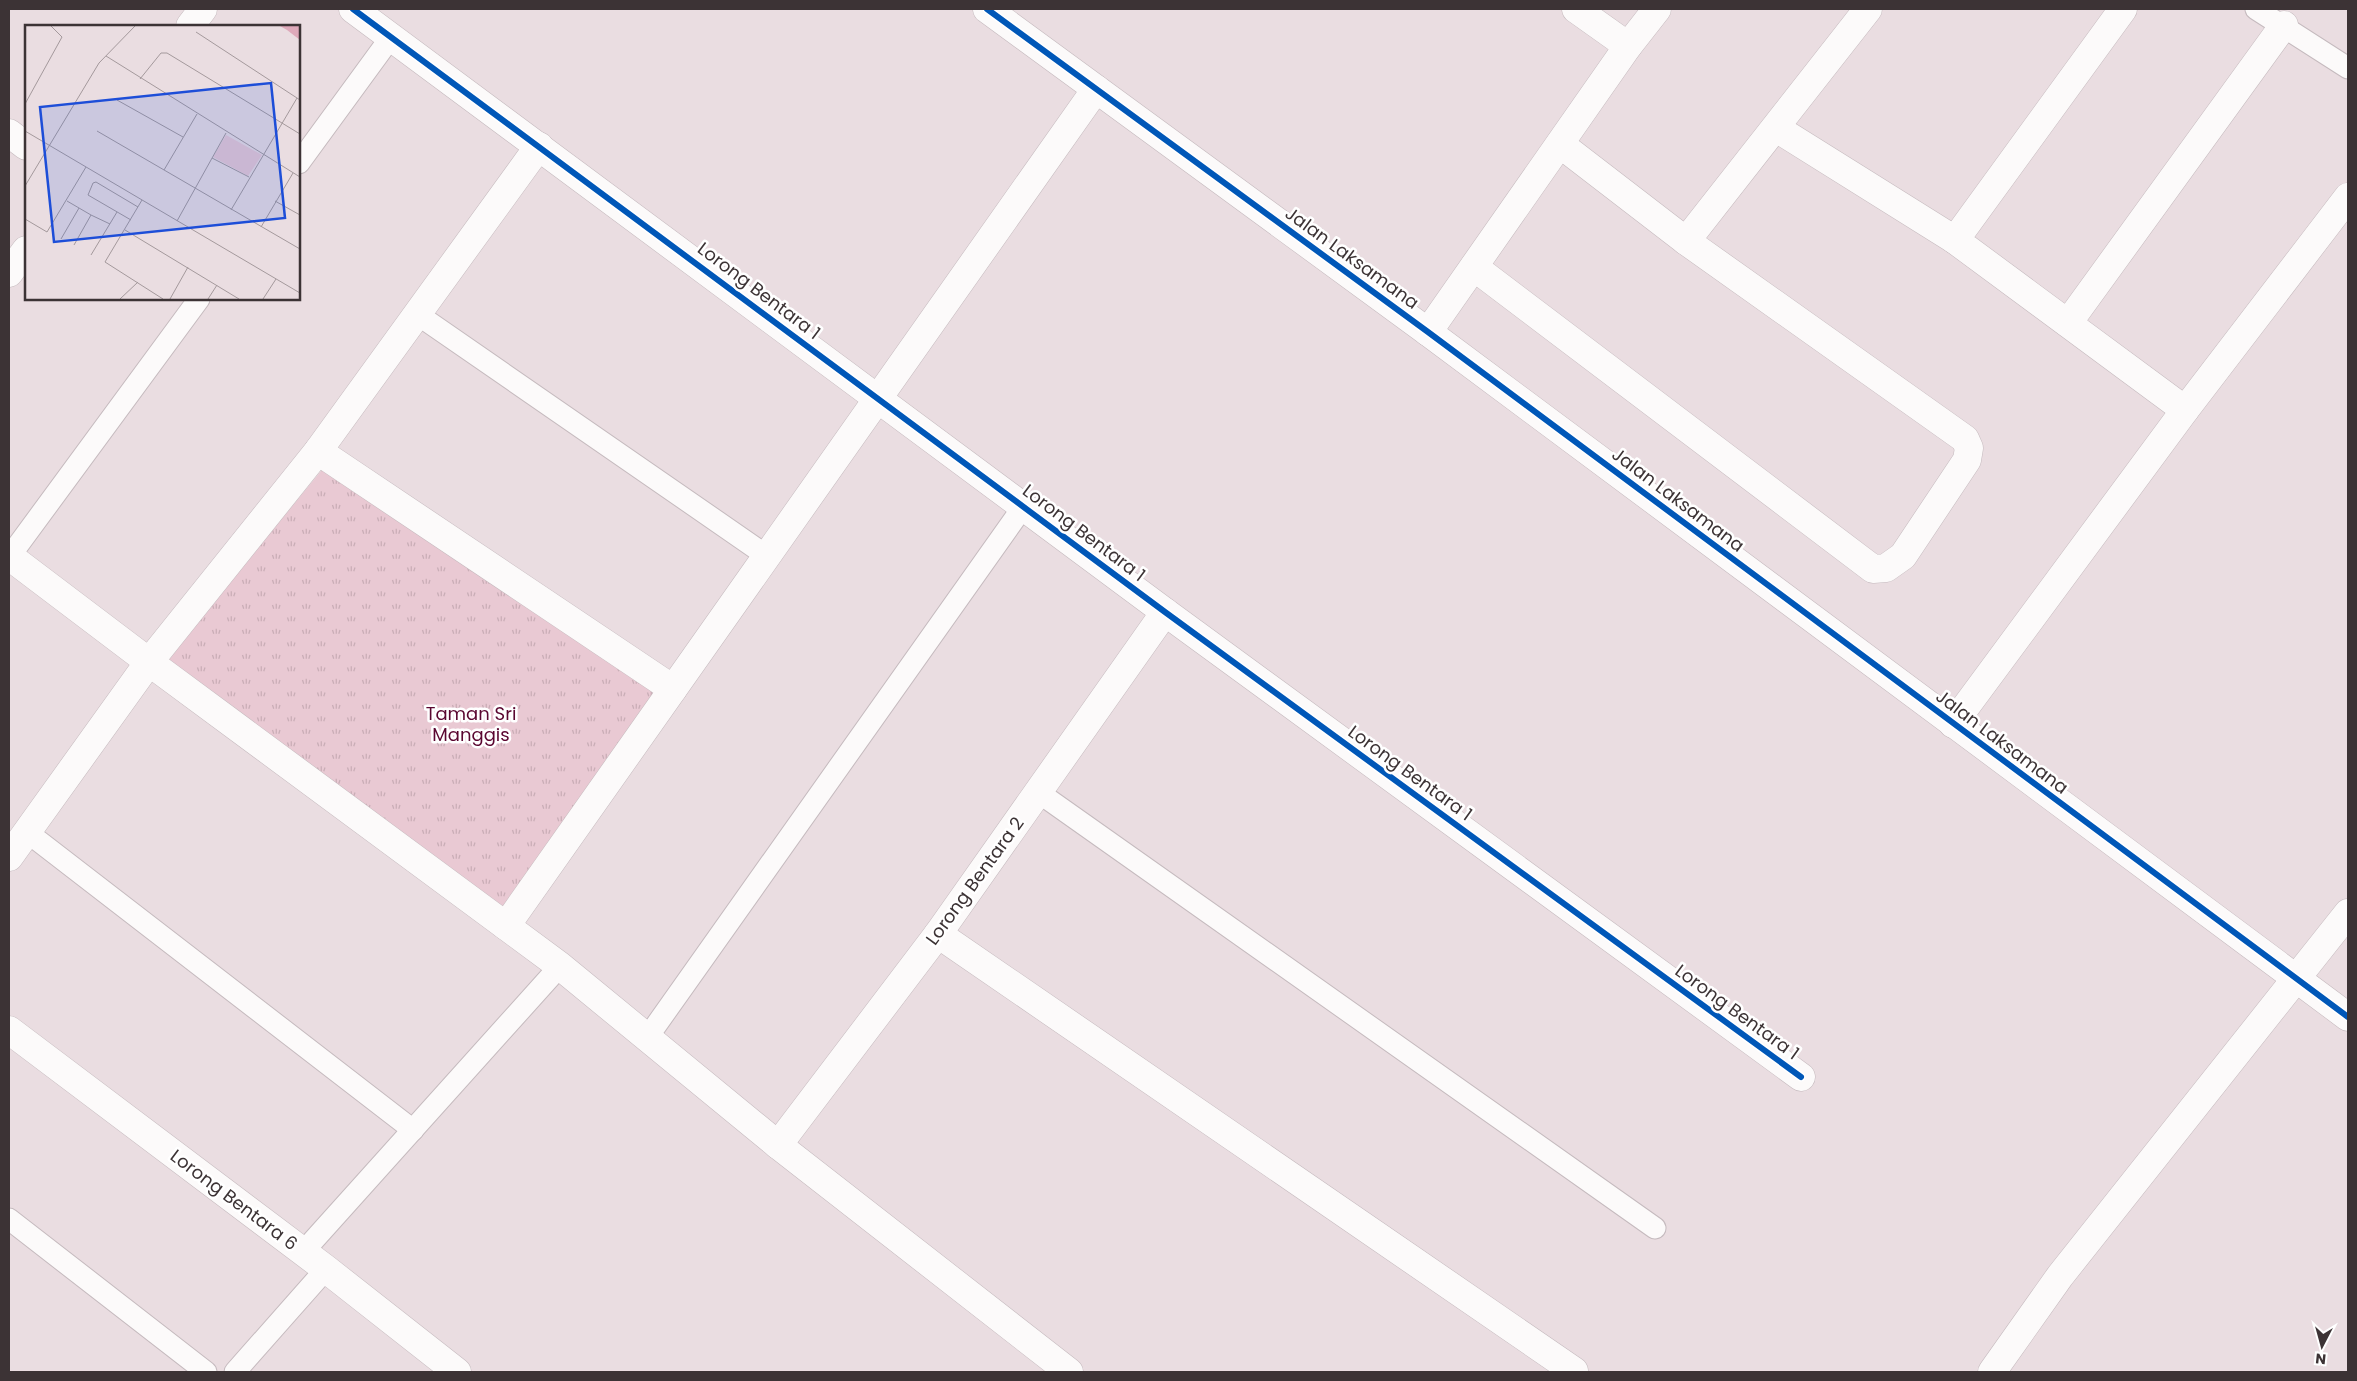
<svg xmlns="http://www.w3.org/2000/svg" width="2357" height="1381" font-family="Poppins,sans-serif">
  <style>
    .park { fill: url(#park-tufts) }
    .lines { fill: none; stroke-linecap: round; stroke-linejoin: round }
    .lane-casing { stroke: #c5babe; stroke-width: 23 }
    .street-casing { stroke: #c5babe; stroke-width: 29 }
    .secondary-casing { stroke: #c5babe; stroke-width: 29 }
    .lane { stroke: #fcfafa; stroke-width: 21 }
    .street { stroke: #fcfafa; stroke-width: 28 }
    .secondary { stroke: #fcfafa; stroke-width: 28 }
    .cycleway-casing { stroke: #fff; stroke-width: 9 }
    .cycleway { stroke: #0057b8; stroke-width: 6 }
    .labels { text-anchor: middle; stroke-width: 5; stroke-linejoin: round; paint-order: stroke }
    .street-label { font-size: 18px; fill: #3c3335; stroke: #fff }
    .park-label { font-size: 18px; fill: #5a0630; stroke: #fff }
    .inset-road { fill: none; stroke: #a4999c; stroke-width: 1 }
    .view { fill: #1d4ed8; fill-opacity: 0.15; stroke: #1d4ed8; stroke-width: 2.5 }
    .inset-edge { fill: none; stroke: #3c3335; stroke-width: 2.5 }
  </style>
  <defs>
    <pattern id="park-tufts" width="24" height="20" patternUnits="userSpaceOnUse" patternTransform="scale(1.25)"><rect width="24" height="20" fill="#e9c9d3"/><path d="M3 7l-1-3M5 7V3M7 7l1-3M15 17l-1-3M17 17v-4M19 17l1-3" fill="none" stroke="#c9adb6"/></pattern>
  </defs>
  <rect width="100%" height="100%" fill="#eadde1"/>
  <polygon class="park" points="322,470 658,693 504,908 164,661"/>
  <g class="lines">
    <defs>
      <g id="lane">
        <polyline points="2256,9 2348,68"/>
        <polyline points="299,163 391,37"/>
        <polyline points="417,314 767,556"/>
        <polyline points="10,556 199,299"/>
        <polyline points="1038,792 1655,1228"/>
        <polyline points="27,832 413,1130"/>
        <polyline points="647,1038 1023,507"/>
        <polyline points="9,1219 206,1372"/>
        <polyline points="303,1252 560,966"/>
        <polyline points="235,1372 326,1269"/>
      </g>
      <g id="street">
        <polyline points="353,9 1165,612 1801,1077"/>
        <polyline points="1576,9 1628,46"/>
        <polyline points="2123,9 1955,240 2185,410"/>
        <polyline points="190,26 203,9"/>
        <polyline points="1776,128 1955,240"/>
        <polyline points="9,133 26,146"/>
        <polyline points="1686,241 1868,9"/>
        <polyline points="1474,267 1873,569 1886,568 1903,556 1967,460 1969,448 1965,439 1686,241 1560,144"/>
        <polyline points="9,273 26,250"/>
        <polyline points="2068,323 2284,25"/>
        <polyline points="1428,332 1628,46 1657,9"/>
        <polyline points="318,451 673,689"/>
        <polyline points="9,556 149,662 560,966 778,1145 1069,1372"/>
        <polyline points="1953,724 2185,410 2348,197"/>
        <polyline points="9,857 149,662 318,451 539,146"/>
        <polyline points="506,926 1096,89"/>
        <polyline points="938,934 1574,1371"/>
        <polyline points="9,1030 326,1269 457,1372"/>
        <polyline points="778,1145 938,934 1165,612"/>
        <polyline points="1992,1372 2060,1276 2348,913"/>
      </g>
      <polyline id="secondary" points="987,9 1428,332 2348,1017"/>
    </defs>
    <use href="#lane" class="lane-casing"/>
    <use href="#street" class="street-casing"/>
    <use href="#secondary" class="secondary-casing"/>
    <use href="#lane" class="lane"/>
    <use href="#street" class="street"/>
    <use href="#secondary" class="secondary"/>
    <defs>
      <g id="cycleway">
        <polyline points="353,9 1165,612 1801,1077"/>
        <polyline points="987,9 1428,332 2348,1017"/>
      </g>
    </defs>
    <use href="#cycleway" class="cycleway-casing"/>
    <use href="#cycleway" class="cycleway"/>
  </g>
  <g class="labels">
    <g class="street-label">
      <text transform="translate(1352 258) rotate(36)" y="6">Jalan Laksamana</text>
      <text transform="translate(759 291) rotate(37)" y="6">Lorong Bentara 1</text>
      <text transform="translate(1678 500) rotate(37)" y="6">Jalan Laksamana</text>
      <text transform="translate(1084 533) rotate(37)" y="6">Lorong Bentara 1</text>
      <text transform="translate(2002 742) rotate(37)" y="6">Jalan Laksamana</text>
      <text transform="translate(1410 773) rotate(36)" y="6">Lorong Bentara 1</text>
      <text transform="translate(975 881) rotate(-54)" y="6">Lorong Bentara 2</text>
      <text transform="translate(1737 1012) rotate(36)" y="6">Lorong Bentara 1</text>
      <text transform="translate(234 1200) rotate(37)" y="6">Lorong Bentara 6</text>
    </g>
    <g class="park-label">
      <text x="471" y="720">Taman Sri<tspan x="471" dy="21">Manggis</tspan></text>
    </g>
  </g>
  <g transform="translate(25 25)">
    <rect width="275" height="275" fill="#eadde1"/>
    <path d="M201,110L237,130L223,151L188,132Z" fill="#e9c9d3"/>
    <path d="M255,1H275V15L262,5Z" fill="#dea9ba"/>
    <path class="inset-road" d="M171,7L272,73M81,31L275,152M115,54L136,28H142L275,109M92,75L158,112M0,79L37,12L26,1M0,106L275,268M72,106L275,224M187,133L224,152M139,145L172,89M0,161L74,38L110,1M117,175L80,237L138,274M42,176L66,190L49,220M250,176L275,190M206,185L272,73L275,75M66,190L85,199M0,194L22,207L61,142M106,195L63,170L68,158L71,157L113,182M152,196L201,108M236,202L268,148M100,205L214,274M36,214L54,183M66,230L92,187M95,274L113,257M145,274L163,242M183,274L192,260M238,274L251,254"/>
    <path class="view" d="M246,58L260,193L29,217L15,82Z"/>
    <rect width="275" height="275" class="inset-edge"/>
  </g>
  <rect width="2357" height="1381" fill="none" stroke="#3c3335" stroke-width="20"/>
  <g transform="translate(2322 1346) rotate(186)" stroke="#ffffff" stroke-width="4" paint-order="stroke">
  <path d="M0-4L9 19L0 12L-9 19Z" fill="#3c3335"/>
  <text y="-8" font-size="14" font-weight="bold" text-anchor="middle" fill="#3c3335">N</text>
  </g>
</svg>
